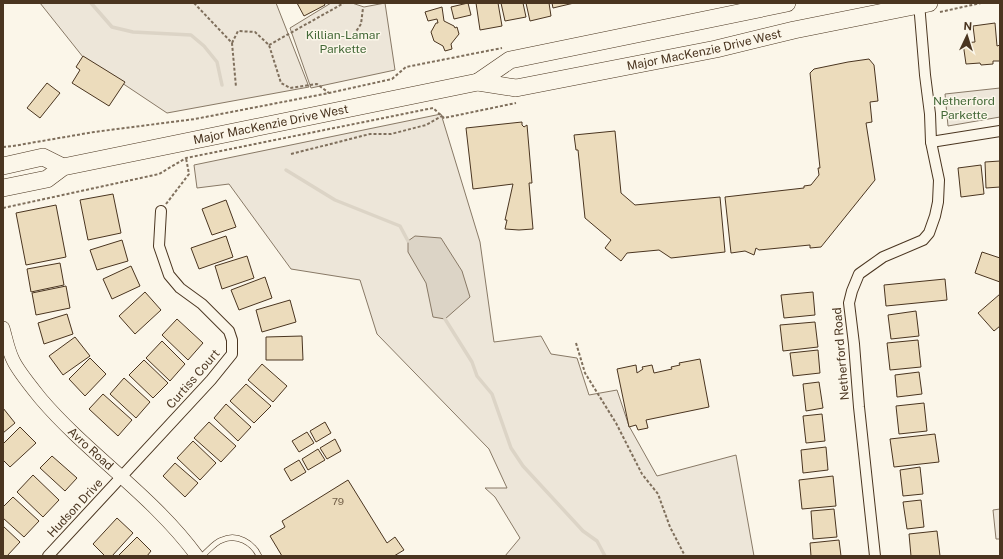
<svg xmlns="http://www.w3.org/2000/svg" width="1003" height="559" font-family="'Public Sans',sans-serif">
  <style>
    .green { fill: #ede6d9; stroke: #887966 }
    .water { fill: #dcd4c6; stroke: #887966 }
    .lines { fill: none; stroke-linecap: round; stroke-linejoin: round }
    .stream { stroke: #dcd4c6; stroke-width: 3.5 }
    .building { fill: #ecdcbc; stroke: #4a3520 }
    .service-casing { stroke: #4a3520; stroke-width: 6 }
    .minor-casing { stroke: #4a3520; stroke-width: 12 }
    .tertiary-casing { stroke: #4a3520; stroke-width: 14 }
    .primary-casing { stroke: #4a3520; stroke-width: 18 }
    .path { stroke: #7f6f5c; stroke-width: 2; stroke-dasharray: 3 2; stroke-linecap: butt }
    .service { stroke: #fbf6e9; stroke-width: 5 }
    .minor { stroke: #fbf6e9; stroke-width: 10 }
    .tertiary { stroke: #fbf6e9; stroke-width: 13 }
    .primary { stroke: #fbf6e9; stroke-width: 17 }
    .labels { text-anchor: middle; stroke-width: 3; stroke-linejoin: round; paint-order: stroke }
    .number-label { font-size: 10px; fill: #725f47 }
    .park-label { font-size: 12px; fill: #436837; stroke: #fbf6e9 }
    .street-label { font-size: 12px; fill: #4a3520; stroke: #fbf6e9 }
  </style>
  <rect width="100%" height="100%" fill="#fbf6e9"/>
  <g class="green">
    <polygon points="40,3 276,3 309,87 167,113 83,57"/>
    <polygon points="331,3 352,3 364,7 385,3 395,70 311,88 290,28"/>
    <polygon points="1000,88 1000,117 948,126 945,94"/>
    <polygon points="441,114 480,242 494,342 541,336 551,354 577,358 589,395 617,390 629,426 657,476 736,455 754,556 505,556 520,538 495,497 485,488 507,488 489,449 377,334 360,280 291,269 229,184 197,188 194,165"/>
    <polygon points="1000,509 1000,539 996,539 993,510"/>
  </g>
  <polygon class="water" points="415,236 441,238 462,271 470,297 445,319 433,317 426,283 408,252 408,241"/>
  <g class="lines">
    <g class="stream">
      <polyline points="91,3 112,27 133,32 191,35 204,46 217,62 222,85"/>
      <polyline points="286,170 335,200 400,226 408,241"/>
      <polyline points="445,319 472,362 477,376 492,394 511,448 523,466 583,531 597,541 605,556"/>
    </g>
  </g>
  <g class="building">
    <polygon points="297,3 324,3 325,5 304,16"/>
    <polygon points="468,3 471,15 454,19 451,7"/>
    <polygon points="476,3 498,3 502,26 480,30"/>
    <polygon points="501,3 523,3 526,17 505,21"/>
    <polygon points="526,3 549,3 551,16 530,21"/>
    <polygon points="552,3 574,3 553,8"/>
    <polygon points="442,7 444,21 454,26 455,28 457,27 459,34 451,44 452,49 445,51 443,46 434,41 431,32 436,23 438,23 437,19 428,21 425,12"/>
    <polygon points="995,23 997,46 1000,45 1000,61 993,61 993,64 981,65 980,63 966,64 963,43 975,42 973,26"/>
    <polygon points="83,56 125,82 109,106 72,83 80,70 76,67"/>
    <polygon points="869,59 874,65 878,101 870,102 872,122 866,123 875,180 821,247 810,248 810,245 759,250 756,248 754,255 745,251 731,253 725,197 804,188 804,186 811,185 819,175 818,168 820,168 810,73 814,69 848,62"/>
    <polygon points="47,83 60,93 40,118 27,108"/>
    <polygon points="522,122 522,125 524,127 527,125 532,183 529,183 533,229 519,230 505,229 507,220 505,220 513,184 473,189 466,128"/>
    <polygon points="615,131 621,193 635,205 720,197 725,252 671,258 659,250 627,253 621,261 605,248 611,240 585,218 578,150 576,150 574,135"/>
    <polygon points="1000,161 1000,187 986,188 985,162"/>
    <polygon points="981,165 984,194 961,197 958,168"/>
    <polygon points="113,194 121,233 88,240 80,200"/>
    <polygon points="226,200 236,227 212,235 202,209"/>
    <polygon points="56,205 66,257 26,265 16,213"/>
    <polygon points="226,236 233,257 199,269 191,248"/>
    <polygon points="122,240 128,261 97,270 90,250"/>
    <polygon points="982,252 1000,258 1000,282 975,273"/>
    <polygon points="247,256 254,278 222,289 215,266"/>
    <polygon points="60,263 64,285 31,292 27,269"/>
    <polygon points="131,266 140,286 112,299 103,279"/>
    <polygon points="265,277 272,298 239,310 231,290"/>
    <polygon points="945,279 947,300 886,306 884,285"/>
    <polygon points="66,286 70,308 36,315 32,293"/>
    <polygon points="145,292 161,310 135,334 119,316"/>
    <polygon points="813,292 815,315 784,318 781,295"/>
    <polygon points="1000,294 1000,326 994,331 978,313"/>
    <polygon points="290,300 296,322 262,332 256,310"/>
    <polygon points="916,311 919,336 891,339 888,315"/>
    <polygon points="67,314 73,334 44,344 38,323"/>
    <polygon points="177,319 203,343 188,360 162,335"/>
    <polygon points="815,322 818,347 783,351 780,325"/>
    <polygon points="302,336 303,360 266,360 266,337"/>
    <polygon points="75,337 90,356 63,375 49,356"/>
    <polygon points="918,340 921,367 890,370 887,343"/>
    <polygon points="162,341 185,364 170,381 146,358"/>
    <polygon points="818,350 820,373 793,376 790,353"/>
    <polygon points="90,358 106,374 85,396 69,379"/>
    <polygon points="700,359 709,407 646,420 648,428 638,430 636,425 629,427 617,369 636,365 637,373 643,369 642,367 652,365 654,373 672,369 671,367 680,365 679,363"/>
    <polygon points="144,360 168,383 153,398 129,375"/>
    <polygon points="262,364 287,386 273,402 248,380"/>
    <polygon points="919,372 922,394 897,397 895,375"/>
    <polygon points="124,378 150,402 136,418 110,394"/>
    <polygon points="819,382 823,408 806,411 803,384"/>
    <polygon points="246,384 271,406 254,423 230,401"/>
    <polygon points="103,394 132,420 118,436 89,409"/>
    <polygon points="924,403 927,431 899,434 896,406"/>
    <polygon points="226,404 251,427 238,441 214,418"/>
    <polygon points="3,408 15,423 3,433"/>
    <polygon points="822,414 825,441 806,443 803,416"/>
    <polygon points="209,422 236,446 221,462 194,438"/>
    <polygon points="325,422 331,433 316,442 310,431"/>
    <polygon points="20,427 36,443 10,467 3,460 3,444"/>
    <polygon points="307,432 314,443 299,452 292,441"/>
    <polygon points="935,434 939,462 894,467 890,439"/>
    <polygon points="335,439 341,451 327,459 320,448"/>
    <polygon points="193,441 216,463 200,480 177,458"/>
    <polygon points="826,447 828,470 803,473 801,450"/>
    <polygon points="318,449 325,460 308,470 302,459"/>
    <polygon points="52,456 77,478 65,491 40,468"/>
    <polygon points="299,460 306,472 291,481 284,469"/>
    <polygon points="175,463 198,483 185,497 163,476"/>
    <polygon points="920,467 923,494 903,496 900,470"/>
    <polygon points="33,475 59,500 43,517 17,492"/>
    <polygon points="833,476 836,506 802,509 799,480"/>
    <polygon points="348,480 387,543 395,537 404,550 394,556 282,556 270,536 285,527 282,521"/>
    <polygon points="13,497 39,521 24,537 3,518 3,507"/>
    <polygon points="921,500 924,527 907,529 903,502"/>
    <polygon points="834,509 837,537 813,539 811,511"/>
    <polygon points="117,518 133,533 112,556 105,556 93,544"/>
    <polygon points="3,526 20,542 7,556 3,556"/>
    <polygon points="937,531 940,556 911,556 909,534"/>
    <polygon points="137,537 151,551 147,556 118,556"/>
    <polygon points="839,540 841,556 811,556 810,543"/>
  </g>
  <g class="lines">
    <defs>
      <path id="service" d="M202,556C208,551 215,542 222,540C237,533 253,543 259,556"/>
      <g id="minor">
        <polyline points="931,142 1000,131"/>
        <polyline points="48,556 211,380 232,354 232,340 229,331 202,304 180,288 169,275 159,246 161,211"/>
        <polyline points="875,556 859,407 854,344 849,303 852,291 859,274 883,257 923,240 929,233 935,216 938,202 939,180 931,142 930,114 925,75 919,3"/>
      </g>
      <g id="tertiary">
        <path id="s1" d="M3,328C6,338 8,350 13,360C18,371 33,389 41,399C89,455 153,496 197,556"/>
      </g>
      <g id="primary">
        <polyline points="478,82 510,60 787,3"/>
        <polyline points="3,166 43,157 63,167"/>
        <path id="s2" d="M3,188L47,179L63,167L478,82L516,88L716,49L794,30L929,3"/>
      </g>
    </defs>
    <use href="#service" class="service-casing"/>
    <use href="#minor" class="minor-casing"/>
    <use href="#tertiary" class="tertiary-casing"/>
    <use href="#primary" class="primary-casing"/>
    <g class="path">
      <polyline points="194,3 232,43 236,87"/>
      <polyline points="940,12 981,3"/>
      <polyline points="351,39 361,24 363,8"/>
      <polyline points="232,43 238,31 255,32 269,45 281,83 290,88 317,84 329,93"/>
      <polyline points="269,45 344,3"/>
      <polyline points="3,147 13,146 94,132 195,119 329,93 392,79 406,67 502,48"/>
      <polyline points="291,154 370,134 391,134 426,125 442,116"/>
      <polyline points="166,204 189,174 186,158"/>
      <polyline points="3,208 159,174 186,158 433,108 444,118 516,103"/>
      <polyline points="576,343 585,373 616,423 642,474 658,494 670,527 685,556"/>
    </g>
    <use href="#service" class="service"/>
    <use href="#minor" class="minor"/>
    <use href="#tertiary" class="tertiary"/>
    <use href="#primary" class="primary"/>
  </g>
  <g class="labels">
    <g class="number-label">
      <text x="338" y="505">79</text>
    </g>
    <g class="park-label">
      <text x="343" y="39">Killian-Lamar<tspan x="343" dy="14">Parkette</tspan></text>
      <text x="964" y="105">Netherford<tspan x="964" dy="14">Parkette</tspan></text>
    </g>
    <g class="street-label">
      <text dy="4" stroke="none"><textPath href="#s2" startOffset="719">Major MacKenzie Drive West</textPath></text>
      <text dy="4" stroke="none"><textPath href="#s2" startOffset="277">Major MacKenzie Drive West</textPath></text>
      <text transform="translate(841 354) rotate(-95)" y="4">Netherford Road</text>
      <text transform="translate(193 379) rotate(-49)" y="4">Curtiss Court</text>
      <text dy="4" stroke="none"><textPath href="#s1" startOffset="152">Avro Road</textPath></text>
      <text transform="translate(75 508) rotate(-47)" y="4">Hudson Drive</text>
    </g>
  </g>
  <rect width="1003" height="559" fill="none" stroke="#4a3520" stroke-width="8"/>
  <g transform="translate(967 36) rotate(4)" stroke="#fbf6e9" stroke-width="3" paint-order="stroke">
  <path d="M0-3L7 15L0 10L-7 15Z" fill="#4a3520"/>
  <text y="-6" font-size="11" font-weight="bold" text-anchor="middle" fill="#4a3520">N</text>
  </g>
</svg>
